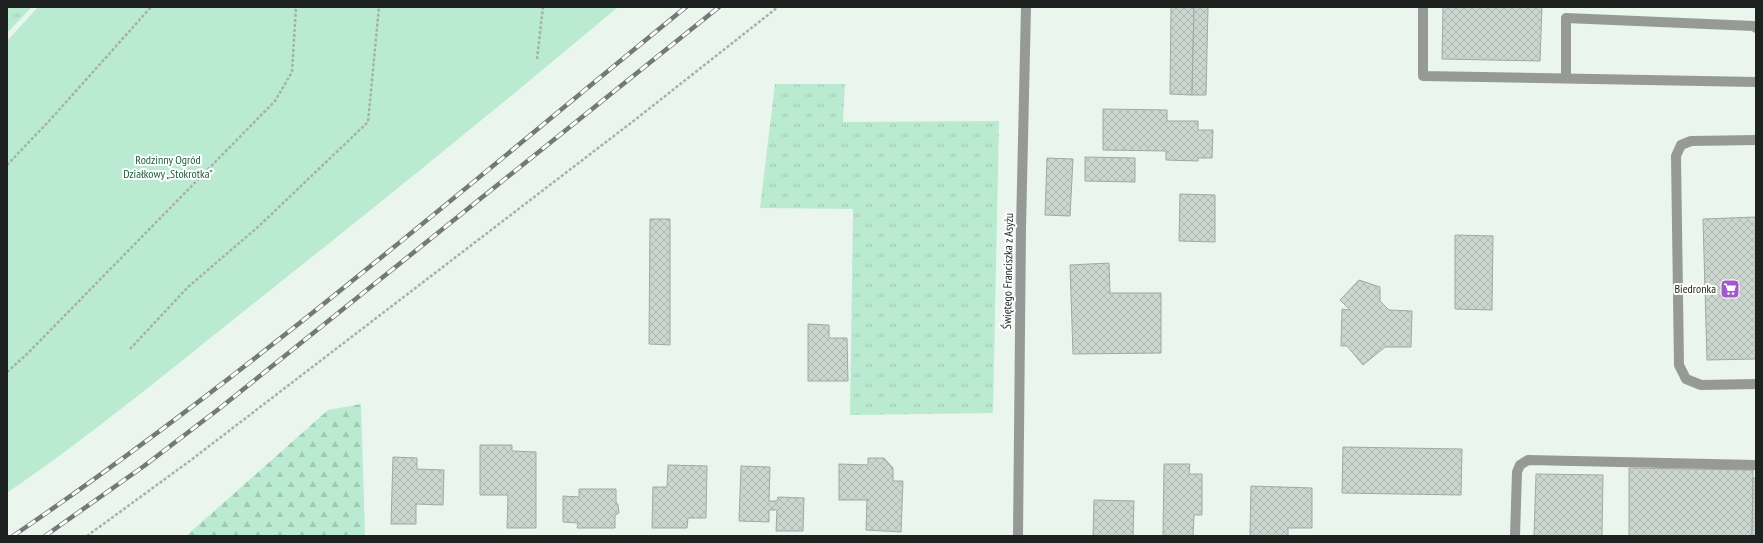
<svg xmlns="http://www.w3.org/2000/svg" width="1763" height="543" font-family="'PT Sans Narrow',sans-serif">
  <style>
    .grass { fill: url(#grass-tufts) }
    .forest { fill: url(#forest-firs) }
    .garden { fill: #baebd0 }
    .building { fill: url(#building-cross-hatch); stroke: #a0aaa4 }
    .lines { fill: none; stroke-linecap: round; stroke-linejoin: round }
    .path { stroke: #a7b0aa; stroke-width: 2.5; stroke-dasharray: 3 2; stroke-linecap: butt }
    .lane { stroke: #959a97; stroke-width: 10 }
    .street { stroke: #959a97; stroke-width: 10 }
    .rail-casing { stroke: #737a76; stroke-width: 4.5 }
    .rail { stroke: #fff; stroke-width: 3; stroke-dasharray: 9; stroke-linecap: butt }
    .labels { text-anchor: middle; stroke-width: 4; stroke-linejoin: round; paint-order: stroke }
    .park-label { font-size: 12px; fill: #1e5d41; stroke: #fff }
    .street-label { font-size: 12px; fill: #1d211f; stroke: #fff }
    .poi-label { font-size: 12px; fill: #1d211f; stroke: #fff; text-anchor: end }
  </style>
  <defs>
    <pattern id="grass-tufts" width="24" height="20" patternUnits="userSpaceOnUse"><rect width="24" height="20" fill="#baebd0"/><path d="M3 7l-1-3M5 7V3M7 7l1-3M15 17l-1-3M17 17v-4M19 17l1-3" fill="none" stroke="#9fc9b2"/></pattern>
    <pattern id="forest-firs" width="22" height="20" patternUnits="userSpaceOnUse"><rect width="22" height="20" fill="#baebd0"/><path d="M5 1l3.5 6h-7zM16 11l3.5 6h-7z" fill="#9fc9b2"/></pattern>
    <pattern id="building-cross-hatch" width="8" height="8" patternUnits="userSpaceOnUse"><rect width="8" height="8" fill="#cbd6cf"/><path d="M0 0l8 8M0 8l8-8" fill="none" stroke="#aeb7b1"/></pattern>
  </defs>
  <rect width="100%" height="100%" fill="#eaf5ee"/>
  <!-- grass -->
  <g class="grass">
    <polygon points="7,7 32,7 7,33"/>
    <polygon points="775,84 845,84 843,122 999,121 993,413 850,415 853,209 760,208"/>
  </g>
  <!-- forest -->
  <polygon class="forest" points="361,404 365,536 186,536 328,410"/>
  <!-- garden -->
  <path class="garden" d="M38 7H618C498 108 376 206 253 304 172 368 92 435 7 493V41Z"/>
  <!-- building -->
  <g class="building">
    <polygon points="1171,7 1194,7 1192,95 1170,94"/>
    <polygon points="1194,7 1208,7 1206,95 1192,95"/>
    <polygon points="1443,7 1542,7 1540,61 1442,59"/>
    <polygon points="1103,109 1167,110 1167,121 1198,121 1198,130 1213,130 1212,158 1198,158 1198,161 1166,160 1166,151 1103,150"/>
    <polygon points="1085,157 1135,158 1135,182 1085,181"/>
    <polygon points="1047,158 1073,159 1070,216 1045,215"/>
    <polygon points="1180,194 1215,195 1215,242 1179,241"/>
    <polygon points="1756,217 1756,359 1707,360 1703,219"/>
    <polygon points="650,219 670,219 670,345 649,344"/>
    <polygon points="1455,235 1493,236 1492,310 1455,309"/>
    <polygon points="1109,263 1110,293 1161,293 1161,353 1073,354 1070,265"/>
    <polygon points="1359,280 1380,287 1380,301 1389,310 1412,311 1411,347 1385,347 1363,365 1347,346 1341,346 1342,309 1350,310 1340,300"/>
    <polygon points="808,324 829,325 829,338 847,338 848,381 808,381"/>
    <polygon points="480,445 512,445 512,451 536,452 536,528 507,528 508,495 480,495"/>
    <polygon points="1343,447 1462,449 1461,495 1342,493"/>
    <polygon points="393,457 417,458 417,469 444,470 443,505 416,504 416,524 391,524"/>
    <polygon points="868,458 884,458 893,468 893,481 903,481 901,532 866,530 867,500 839,500 839,464 868,465"/>
    <polygon points="1164,464 1190,464 1189,474 1202,474 1202,515 1194,515 1193,536 1163,536"/>
    <polygon points="668,465 707,466 706,518 688,518 687,528 652,528 653,487 667,487"/>
    <polygon points="741,466 770,467 769,501 777,501 778,497 804,498 803,531 776,531 777,510 769,510 769,522 739,521"/>
    <polygon points="1629,468 1753,470 1752,536 1629,536"/>
    <polygon points="1536,474 1603,475 1602,536 1534,536"/>
    <polygon points="1753,478 1756,478 1756,536 1752,536"/>
    <polygon points="1251,486 1312,488 1312,528 1288,528 1288,536 1250,536"/>
    <polygon points="579,489 616,489 616,502 618,505 619,513 615,515 615,528 577,528 578,523 563,522 563,496 579,497"/>
    <polygon points="1094,500 1134,501 1133,536 1093,536"/>
  </g>
  <g class="lines">
    <!-- path -->
    <g class="path">
      <polyline points="537,59 543,7"/>
      <polyline points="7,165 50,120 151,7"/>
      <polyline points="130,349 188,287 259,226 368,122 379,7"/>
      <polyline points="7,372 27,354 275,101 292,72 296,7"/>
      <polyline points="87,536 191,460 636,119 778,7"/>
    </g>
    <!-- lane -->
    <g class="lane">
      <polyline points="1423,7 1423,76 1756,82"/>
      <polyline points="1566,78 1566,18 1754,26 1756,28"/>
      <polyline points="1756,140 1691,141 1681,145 1676,156 1679,365 1686,379 1701,385 1756,384"/>
      <polyline points="1515,536 1517,472 1520,465 1528,460 1756,465"/>
    </g>
    <!-- street -->
    <polyline class="street" points="1018,536 1021,228 1026,7"/>
    <defs>
      <g id="rail">
        <path d="M13 536C249 375 465 187 686 7"/>
        <polyline points="45,536 144,466 220,408 719,7"/>
      </g>
    </defs>
    <!-- rail casing -->
    <use href="#rail" class="rail-casing"/>
    <!-- rail -->
    <use href="#rail" class="rail"/>
  </g>
  <!-- icons -->
  <defs>
    <symbol id="supermarket-square" viewBox="-11 -11 22 22"><rect x="-9" y="-9" width="18" height="18" rx="4" fill="#a159cd" stroke="#fff"/><path d="M-6-5.5h2.5l.6 2H6L4.5 2H-2.5L-4.4-4H-6ZM-1.5 3.2a1.3 1.3 0 1 0 .1 0ZM3 3.2a1.3 1.3 0 1 0 .1 0Z" fill="#fff"/></symbol>
  </defs>
  <g fill-rule="evenodd">
    <use href="#supermarket-square" x="1719" y="278" width="22" height="22"/>
  </g>
  <g class="labels">
    <!-- park labels -->
    <g class="park-label">
      <text x="168" y="164">Rodzinny Ogród<tspan x="168" dy="14">Działkowy „Stokrotka”</tspan></text>
    </g>
    <!-- street labels -->
    <g class="street-label">
      <text transform="translate(1008 271) rotate(-89)" y="4">Świętego Franciszka z Asyżu</text>
    </g>
    <!-- poi labels -->
    <g class="poi-label">
      <text x="1716" y="293">Biedronka</text>
    </g>
  </g>
  <!-- border -->
  <rect width="1763" height="543" fill="none" stroke="#1d211f" stroke-width="16"/>
</svg>
